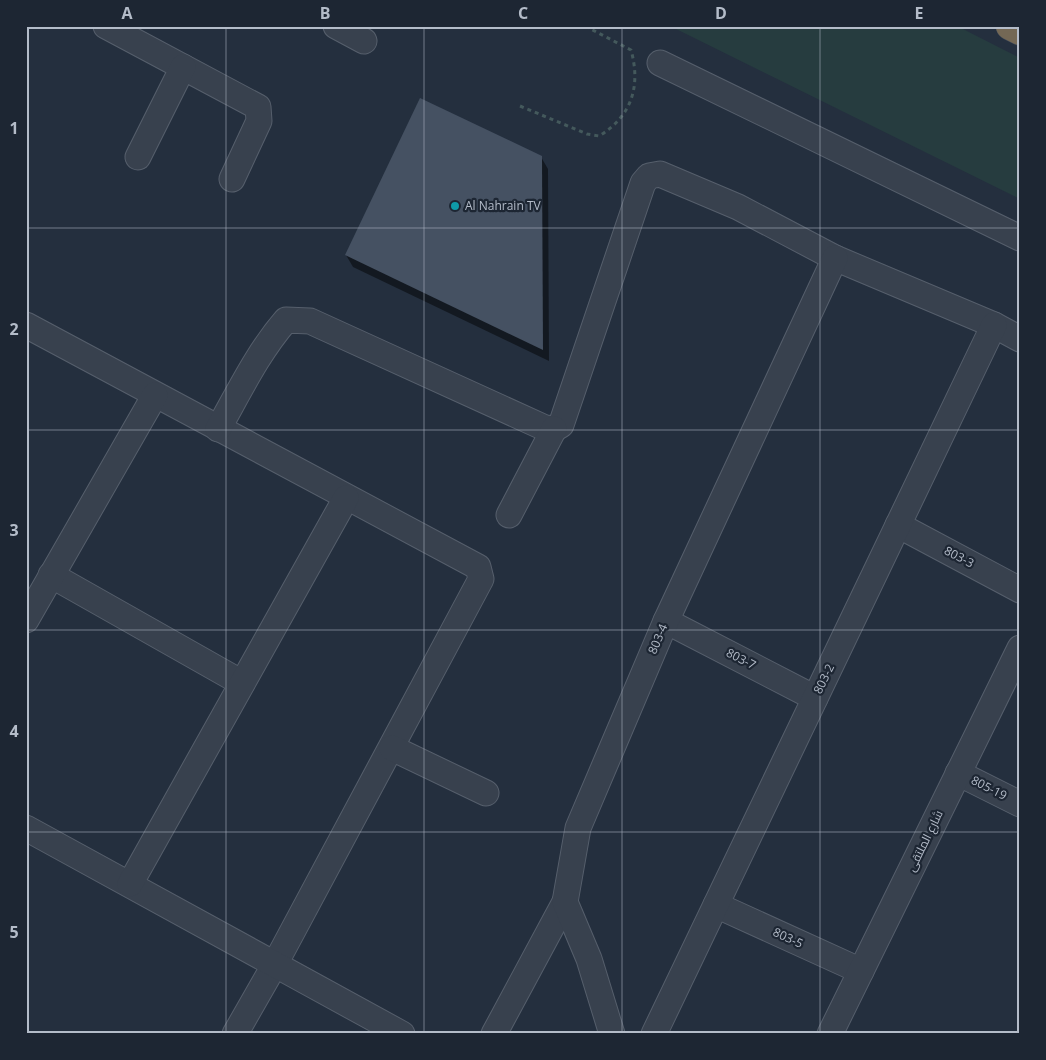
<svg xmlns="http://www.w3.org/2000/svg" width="1046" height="1060" font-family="'Open Sans',Cairo,sans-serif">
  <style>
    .green { fill: #263c3f }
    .shadow { fill: #0007 }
    .building { fill: #455162 }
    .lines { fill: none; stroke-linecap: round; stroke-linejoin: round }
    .minor-casing { stroke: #565f6c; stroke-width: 27 }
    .highway-casing { stroke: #434c59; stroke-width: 29 }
    .path { stroke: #44595c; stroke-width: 3; stroke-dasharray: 4 4; stroke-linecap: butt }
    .minor { stroke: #38414e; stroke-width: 25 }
    .highway { stroke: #746855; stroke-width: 28 }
    .grid { fill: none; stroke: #b4bcc9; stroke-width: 1; stroke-opacity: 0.55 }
    .culture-dot { fill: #0f9aa8; stroke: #1d2633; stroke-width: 2 }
    .labels { text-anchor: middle; stroke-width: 4.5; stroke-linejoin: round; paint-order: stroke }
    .poi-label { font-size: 12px; fill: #b4bcc9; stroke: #1d2633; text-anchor: start }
    .street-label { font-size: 12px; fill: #b4bcc9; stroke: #1d2633 }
    .neatline { fill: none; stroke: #b4bcc9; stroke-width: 2 }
    .grid-label { font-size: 16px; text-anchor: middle; font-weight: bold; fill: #b4bcc9 }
  </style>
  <rect width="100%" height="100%" fill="#242f3e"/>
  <!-- green -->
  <polygon class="green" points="670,26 957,26 1020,58 1020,199"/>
  <!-- shadow -->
  <polygon class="shadow" points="541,157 548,169 549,361 353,267 346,255"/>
  <!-- building -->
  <polygon class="building" points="420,98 542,156 543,350 345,255"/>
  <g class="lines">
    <defs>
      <g id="minor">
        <polyline points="106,26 258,107 259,121 232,179"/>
        <polyline points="336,26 364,41"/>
        <polyline points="660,63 1020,238"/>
        <polyline points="138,157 183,67"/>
        <polyline points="26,325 478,567 481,579 275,964 235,1034"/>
        <path d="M218 429C239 392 258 352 286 320L310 321 545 428 554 429 561 425 643 183 649 176 660 174 738 207 835 258 994 325 1020 339"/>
        <polyline points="509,515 554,429"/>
        <polyline points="898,525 1020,590"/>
        <polyline points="51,575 242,683"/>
        <polyline points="26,620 155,395"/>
        <polyline points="666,621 815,698"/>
        <polyline points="392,748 486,793"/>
        <polyline points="958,773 1020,804"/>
        <polyline points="26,828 402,1034"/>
        <polyline points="130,884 346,498"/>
        <polyline points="716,905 861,971"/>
        <polyline points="494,1034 565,902"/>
        <polyline points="612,1034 589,959 565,902 578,828 666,621 835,258"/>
        <polyline points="654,1034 994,325"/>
        <polyline points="830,1034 1020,648"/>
      </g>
      <polyline id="highway" points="1010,26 1020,31"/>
    </defs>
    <!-- minor casing -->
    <use href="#minor" class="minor-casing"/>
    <!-- highway casing -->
    <use href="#highway" class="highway-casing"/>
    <!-- path -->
    <path class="path" d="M520 106 587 134 599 136C632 116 641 86 631 50L585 26"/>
    <!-- minor -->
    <use href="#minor" class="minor"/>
    <!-- highway -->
    <use href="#highway" class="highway"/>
  </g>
  <!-- grid -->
  <path class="grid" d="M226 26V1034M424 26V1034M622 26V1034M820 26V1034M26 228H1020M26 430H1020M26 630H1020M26 832H1020"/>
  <!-- markers -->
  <circle class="culture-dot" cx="455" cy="206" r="5"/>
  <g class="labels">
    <!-- poi labels -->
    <g class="poi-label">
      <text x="465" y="210">Al Nahrain TV</text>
    </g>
    <!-- street labels -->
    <g class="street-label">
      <text transform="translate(959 557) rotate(28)" y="4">803-3</text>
      <text transform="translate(658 639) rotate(-67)" y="4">803-4</text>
      <text transform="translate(741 659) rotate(27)" y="4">803-7</text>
      <text transform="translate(824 679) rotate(-64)" y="4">803-2</text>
      <text transform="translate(989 788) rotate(27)" y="4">805-19</text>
      <text transform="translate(925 841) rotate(-64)" y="4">شارع الملتقى</text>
      <text transform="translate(788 938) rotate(25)" y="4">803-5</text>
    </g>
  </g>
  <!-- border -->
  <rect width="1046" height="1060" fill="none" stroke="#1d2633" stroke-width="55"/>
  <rect x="28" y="28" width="990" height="1004" class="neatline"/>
  <g class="grid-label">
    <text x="127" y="19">A</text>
    <text x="325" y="19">B</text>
    <text x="523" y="19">C</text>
    <text x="721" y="19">D</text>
    <text x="919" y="19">E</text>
    <text x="14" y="134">1</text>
    <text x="14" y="335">2</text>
    <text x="14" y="536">3</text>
    <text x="14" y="737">4</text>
    <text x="14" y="938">5</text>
  </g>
</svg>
